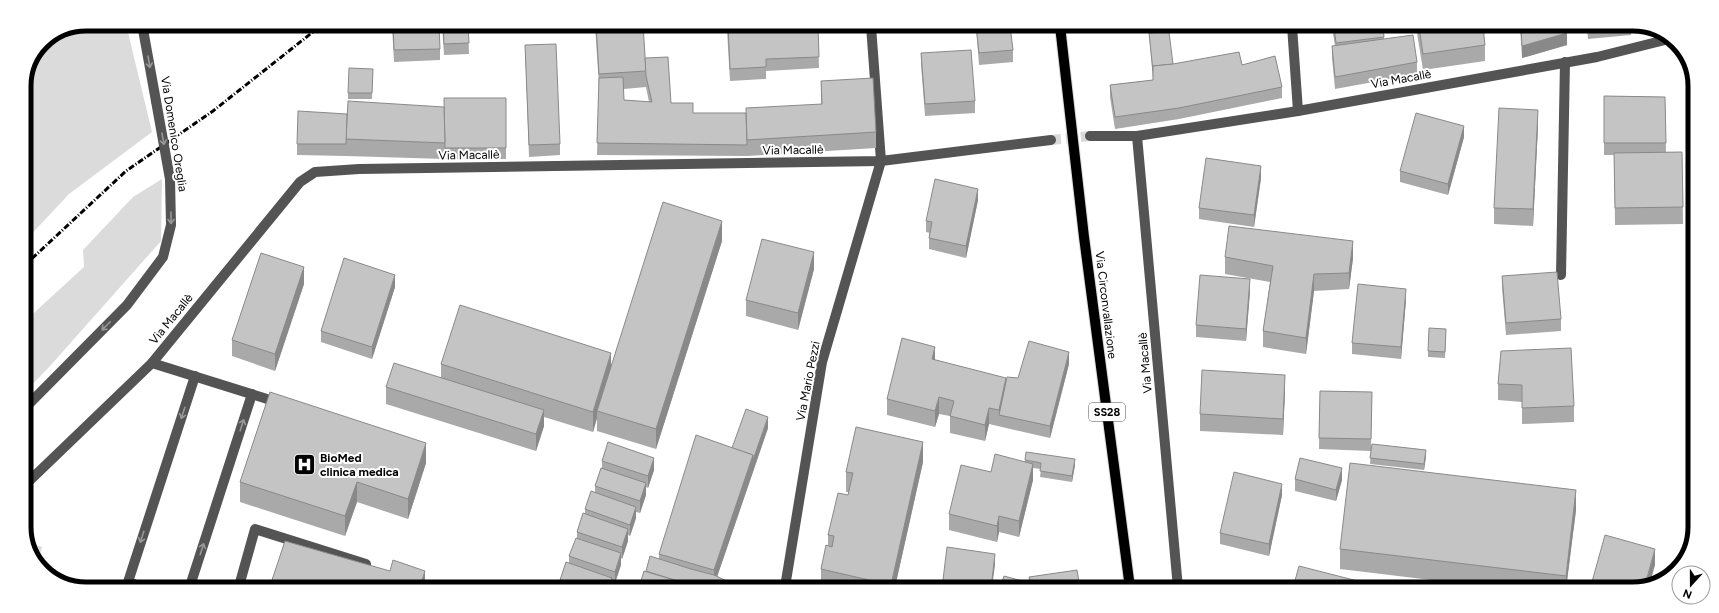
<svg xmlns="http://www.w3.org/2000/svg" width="1719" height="613" font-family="Figtree,sans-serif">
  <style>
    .green { fill: #dbdbdb }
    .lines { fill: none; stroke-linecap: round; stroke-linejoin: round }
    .minor-tunnel { stroke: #d9d9d9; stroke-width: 10; stroke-dasharray: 10 5; stroke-linecap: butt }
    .major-casing { stroke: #dbdbdb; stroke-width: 12 }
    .minor { stroke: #545454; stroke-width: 10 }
    .major { stroke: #000; stroke-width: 10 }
    .rail { stroke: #000; stroke-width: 3; stroke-dasharray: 6 2 1 2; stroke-linecap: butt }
    .minor-bridge { stroke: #545454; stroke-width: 10 }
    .wall { fill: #a9a9a9; fill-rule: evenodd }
    .shaded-wall { fill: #898989 }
    .building { fill: #c4c4c4; stroke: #898989 }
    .oneway { stroke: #989898 }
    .labels { text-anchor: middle; stroke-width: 4; stroke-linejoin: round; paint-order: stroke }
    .shield { fill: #fff; stroke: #4c4c4c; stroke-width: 1 }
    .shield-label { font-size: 11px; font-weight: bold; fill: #000 }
    .street-label { font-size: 12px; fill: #000; stroke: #fff }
    .poi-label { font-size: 12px; font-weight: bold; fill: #000; stroke: #fff; text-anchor: start }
    .rim { fill: none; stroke: #000; stroke-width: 5 }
  </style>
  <rect width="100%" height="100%" fill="#fff"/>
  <!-- green -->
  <g class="green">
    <polygon points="86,24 126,24 152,132 69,194 24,242 24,82 42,42"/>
    <polygon points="162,179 161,241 50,366 24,393 24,322 84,267 83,250 133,197"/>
    <polygon points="28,543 42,547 37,565"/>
  </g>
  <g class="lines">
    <!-- minor-tunnel -->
    <polyline class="minor-tunnel" points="1051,140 1090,136"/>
    <defs>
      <polyline id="major" points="1060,26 1084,237 1130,588"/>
    </defs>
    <!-- major casing -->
    <use href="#major" class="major-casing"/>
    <!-- minor -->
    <g class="minor">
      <polyline points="142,24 156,101"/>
      <polyline points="1292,26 1298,111"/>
      <polyline points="1090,136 1137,136 1298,111 1597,57 1669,39"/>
      <polyline points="1137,136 1178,588"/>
      <polyline points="1561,275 1565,62"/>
      <polyline points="152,363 280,403"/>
      <polyline points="24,409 127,305 163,257 171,225 170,179"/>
      <polyline points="24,486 152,363 300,182 315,172 359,169 881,161 1051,140"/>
      <polyline points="139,586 128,582 195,376"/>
      <polyline points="190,586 252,394"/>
      <polyline points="239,586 255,529 366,564"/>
      <polyline points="785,587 822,362 881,161 871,26"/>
    </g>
    <!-- major -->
    <use href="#major" class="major"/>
    <!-- rail -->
    <polyline class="rail" points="24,266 126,171 213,111 323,24"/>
    <!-- minor-bridge -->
    <polyline class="minor-bridge" points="156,101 170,179"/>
  </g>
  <!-- wall -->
  <g class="wall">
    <polygon points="392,25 440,49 440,60 394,62"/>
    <polygon points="442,25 468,25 469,54 444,55"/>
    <path d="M595 25H643L645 58 671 103 693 113H746L821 104V81L876 132V148L747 156 597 155 599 86ZM646 87 649 102 624 100V89Z"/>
    <polygon points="665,25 818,26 819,68 766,71 766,79 730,81 727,30 665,32"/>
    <polygon points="976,26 1010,26 1013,50 1013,62 979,65"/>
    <polygon points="1332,27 1383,27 1384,39 1417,62 1417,74 1335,89 1332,58 1332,46 1335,46"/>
    <polygon points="1416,27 1483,27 1485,45 1485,61 1423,70"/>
    <polygon points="1520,27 1567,27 1567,45 1522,58"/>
    <polygon points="1587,27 1631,27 1631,35 1588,39"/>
    <polygon points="1149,33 1173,64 1242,65 1282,87 1282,98 1179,119 1115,129 1110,97 1110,85 1153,80"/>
    <polygon points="525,45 560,144 560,155 529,157"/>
    <polygon points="921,53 975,101 975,113 925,116 921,64"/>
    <polygon points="373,69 372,99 348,99 348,93"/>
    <polygon points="1604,96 1665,97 1666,152 1682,152 1683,224 1615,225 1614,155 1604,155"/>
    <polygon points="506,98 506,159 445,159 346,156 297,155 297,144 347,114 444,107"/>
    <polygon points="1538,126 1533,226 1494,224 1494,208"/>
    <polygon points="1464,137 1448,195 1400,182 1400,171"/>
    <polygon points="1689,141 1694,141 1694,223 1692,223 1689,161"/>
    <polygon points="1261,178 1254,227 1199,219 1199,208"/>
    <polygon points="978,200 966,258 929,249 929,238 930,233 926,232 926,221"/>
    <polygon points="722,241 656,449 597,431 597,418 593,432 544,417 544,426 536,451 386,404 386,387 441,377 441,364 611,365"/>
    <polygon points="1225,257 1353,258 1349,289 1314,291 1306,354 1263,347 1263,331 1270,282 1225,274"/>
    <polygon points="814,269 798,330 746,316 746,300"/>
    <polygon points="1502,276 1561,319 1561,331 1506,335 1502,288"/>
    <polygon points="304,284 275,371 232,356 232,340"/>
    <polygon points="395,287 372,359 321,342 321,331"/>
    <polygon points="1250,291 1246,341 1196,337 1196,325"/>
    <polygon points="1406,300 1401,359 1352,354 1352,343"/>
    <polygon points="1446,335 1445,358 1428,357 1428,351"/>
    <polygon points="1501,351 1574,406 1574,422 1522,424 1522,402 1498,400 1498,384"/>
    <polygon points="935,360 1006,383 1018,378 1069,364 1050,438 989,424 985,441 950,433 950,416 939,414 935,427 887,415 887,399"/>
    <polygon points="1285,391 1283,435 1200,431 1200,414"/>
    <polygon points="1320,391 1372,392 1371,449 1426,456 1424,470 1370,464 1371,451 1319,449"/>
    <polygon points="768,428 717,576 733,587 659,559 659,554 732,448"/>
    <polygon points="1025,460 1075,465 1072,482 1040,477 1041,469 1033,468 1033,480 1019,537 999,532 997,542 949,530 949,514 991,472 1025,461"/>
    <polygon points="602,461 654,470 648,488 646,487 646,495 640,513 636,512 636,518 630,536 628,535 628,541 622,559 621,558 621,565 615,583 612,582 612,587 560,587 560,580 569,563 569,556 577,538 577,532 585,514 585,509 595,492 595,486 602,468"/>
    <polygon points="923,462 895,587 821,587 821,569 828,546 828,535 848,495 848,492 846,492 846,472"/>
    <polygon points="426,463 408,519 357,502 345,536 240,502 240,482"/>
    <polygon points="1295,479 1342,480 1336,501 1295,491"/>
    <polygon points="1282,495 1269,556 1220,544 1220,533"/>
    <polygon points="1576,510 1566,589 1506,589 1340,569 1340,549"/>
    <polygon points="1029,577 1080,588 1029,588"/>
  </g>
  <!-- shaded-wall -->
  <g class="shaded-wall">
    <polygon points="1567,33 1567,45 1522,58 1522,46"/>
    <polygon points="1538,110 1538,126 1533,226 1533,209"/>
    <polygon points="1464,126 1464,137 1448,195 1448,184"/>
    <polygon points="1261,166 1261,178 1254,227 1254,215"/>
    <polygon points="978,189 978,200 966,258 966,246"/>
    <polygon points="722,221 722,241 656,449 656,429"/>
    <polygon points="1353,241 1353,258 1349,289 1349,273"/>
    <polygon points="814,252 814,269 798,330 798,313"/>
    <polygon points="304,267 304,284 275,371 275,354"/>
    <polygon points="1314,274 1314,291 1306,354 1306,338"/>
    <polygon points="395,275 395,287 372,359 372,347"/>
    <polygon points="1250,279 1250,291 1246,341 1246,329"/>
    <polygon points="1406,289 1406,300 1401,359 1401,347"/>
    <polygon points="935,347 935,363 932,359"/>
    <polygon points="1069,352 1069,364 1050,438 1050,426"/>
    <polygon points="611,353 611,373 597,411 597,418 593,432 593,412"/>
    <polygon points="1285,375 1285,391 1283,435 1283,419"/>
    <polygon points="1006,378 1006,395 999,415 999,410"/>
    <polygon points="939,397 939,414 935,427 935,411"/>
    <polygon points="989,408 989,424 985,441 985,425"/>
    <polygon points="544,410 544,426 536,451 536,434"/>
    <polygon points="768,417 768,428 714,586 714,570 753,455"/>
    <polygon points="923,442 923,462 895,587 891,587 891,585"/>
    <polygon points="426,443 426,463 408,519 408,499"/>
    <polygon points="1426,450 1426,456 1424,470 1424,464"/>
    <polygon points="654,458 654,470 648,488 648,476"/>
    <polygon points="1075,459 1075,465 1072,482 1072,476"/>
    <polygon points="1033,464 1033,480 1019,537 1019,521"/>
    <polygon points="1342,468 1342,480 1336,501 1336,490"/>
    <polygon points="357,482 357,502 345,536 345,516"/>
    <polygon points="646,483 646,495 640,513 640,501"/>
    <polygon points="1282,484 1282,495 1269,556 1269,544"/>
    <polygon points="1576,490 1576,510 1566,589 1566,576"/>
    <polygon points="636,507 636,518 630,536 630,525"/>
    <polygon points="999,516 999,532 997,542 997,526"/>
    <polygon points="628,529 628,541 622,559 622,547"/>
    <polygon points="1655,549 1655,565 1650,583 1645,585"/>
    <polygon points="621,553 621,565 615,583 615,572"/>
    <polygon points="995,554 995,565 992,588 991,588"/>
    <polygon points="425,571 425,587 420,586"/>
    <polygon points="612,578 612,587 609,587"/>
  </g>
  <!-- building -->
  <g class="building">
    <polygon points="393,25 439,25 440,49 394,50"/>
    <polygon points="443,25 468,25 469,43 444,44"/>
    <polygon points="596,25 643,25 646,71 599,74"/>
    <polygon points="728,25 818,26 819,57 766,59 766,67 730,69"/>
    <polygon points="976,26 1010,26 1013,50 979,53"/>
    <polygon points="1334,27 1383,27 1384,37 1336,43"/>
    <polygon points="1419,27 1483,27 1485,45 1423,54"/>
    <polygon points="1521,27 1567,27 1567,33 1522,46"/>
    <polygon points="1169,32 1173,64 1153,66 1153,71 1149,33"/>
    <polygon points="1413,35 1417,62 1335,77 1332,46"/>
    <polygon points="556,44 560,144 529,145 525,45"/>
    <polygon points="971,50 975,101 925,104 921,53"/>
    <polygon points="1239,52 1242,65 1275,56 1282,87 1179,108 1115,117 1110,85 1153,80 1153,66 1173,64"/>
    <polygon points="668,57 671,103 693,103 693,113 746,113 747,145 597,143 599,78 623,77 624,100 652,102 646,76 645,58"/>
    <polygon points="349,68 373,69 372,93 348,93"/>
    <polygon points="873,78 876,132 747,140 746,108 822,104 821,81"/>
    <polygon points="1604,96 1665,97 1666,143 1604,143"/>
    <polygon points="444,98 506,98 506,148 445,148"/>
    <polygon points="348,101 444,107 445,143 346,139"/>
    <polygon points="1499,108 1538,110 1533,209 1494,208"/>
    <polygon points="298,111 347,114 346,144 297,144"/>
    <polygon points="1416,113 1464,126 1448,184 1400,171"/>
    <polygon points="1689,141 1694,141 1694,203 1692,203"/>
    <polygon points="1682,152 1683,207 1615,208 1614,153"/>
    <polygon points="1206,158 1261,166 1254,215 1199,208"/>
    <polygon points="935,179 978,189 966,246 929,238 932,222 926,221"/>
    <polygon points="663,202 722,221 656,429 597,411"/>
    <polygon points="1229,226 1353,241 1349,273 1314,274 1306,338 1263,331 1273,266 1225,257"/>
    <polygon points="762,239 814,252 798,313 746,300"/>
    <polygon points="261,253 304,267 275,354 232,340"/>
    <polygon points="344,258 395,275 372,347 321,331"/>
    <polygon points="1557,272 1561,319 1506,323 1502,276"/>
    <polygon points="1200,275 1250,279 1246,329 1196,325"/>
    <polygon points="1358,284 1406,289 1401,347 1352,343"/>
    <polygon points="460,305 611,353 593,412 441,364"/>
    <polygon points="1429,328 1446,329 1445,352 1428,351"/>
    <polygon points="902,338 935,347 932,359 1006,378 999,410 989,408 985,425 950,416 954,401 939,397 935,411 887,399"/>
    <polygon points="1029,341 1069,352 1050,426 999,415 1007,377 1018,378"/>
    <polygon points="1571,348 1574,406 1522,408 1522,385 1498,384 1501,351"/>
    <polygon points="394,363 544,410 536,434 386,387"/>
    <polygon points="1202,370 1285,375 1283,419 1200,414"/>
    <polygon points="1320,391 1372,392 1371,439 1319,438"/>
    <polygon points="270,392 426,443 408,499 357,482 345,516 240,482"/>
    <polygon points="746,409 768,417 753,460 753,455 732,448"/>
    <polygon points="856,427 923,442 891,585 821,569 826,545 832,547 834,536 828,535 838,493 848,495 853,473 846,472"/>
    <polygon points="696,435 753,455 714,570 659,554"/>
    <polygon points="608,442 654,458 648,476 602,461"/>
    <polygon points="1372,444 1426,450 1424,464 1370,458"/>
    <polygon points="1026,452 1075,459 1072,476 1040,471 1041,463 1025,460"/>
    <polygon points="995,454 1033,464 1019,521 999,516 997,526 949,514 961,465 991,472"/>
    <polygon points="1300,458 1342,468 1336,490 1295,479"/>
    <polygon points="1350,463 1576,490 1566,576 1340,549"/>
    <polygon points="601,468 646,483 640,501 595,486"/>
    <polygon points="1234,472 1282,484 1269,544 1220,533"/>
    <polygon points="591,491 636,507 630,525 585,509"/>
    <polygon points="583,513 628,529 622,547 577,532"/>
    <polygon points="1605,535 1655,549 1645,585 1633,589 1590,589"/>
    <polygon points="576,538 621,553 615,572 569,556"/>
    <polygon points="285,541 390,571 393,560 425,571 420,586 270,586"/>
    <polygon points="947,547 995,554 991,588 942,588"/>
    <polygon points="650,556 691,569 714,575 733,584 732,587 684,587 684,583 646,571"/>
    <polygon points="566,562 612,578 609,587 580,587 560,580"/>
    <polygon points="1299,566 1385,588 1293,588"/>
    <polygon points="1077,570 1080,588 1031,588 1029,577"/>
    <polygon points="644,571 684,583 683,587 639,587"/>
    <polygon points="1004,576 1026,582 1025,588 1000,588"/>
  </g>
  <!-- one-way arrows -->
  <defs><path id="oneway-shaft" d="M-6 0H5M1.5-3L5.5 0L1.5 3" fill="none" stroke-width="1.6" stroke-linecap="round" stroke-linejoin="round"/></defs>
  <g class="oneway">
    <use href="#oneway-shaft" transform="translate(149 62) rotate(80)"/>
    <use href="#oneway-shaft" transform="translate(163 139) rotate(80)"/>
    <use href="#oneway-shaft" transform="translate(171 218) rotate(90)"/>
    <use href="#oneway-shaft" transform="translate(106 326) rotate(135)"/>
    <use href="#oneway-shaft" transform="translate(183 413) rotate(108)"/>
    <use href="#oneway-shaft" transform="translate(242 425) rotate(-72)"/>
    <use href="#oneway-shaft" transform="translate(142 537) rotate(108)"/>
    <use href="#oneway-shaft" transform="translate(202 549) rotate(-72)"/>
  </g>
  <!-- icons -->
  <defs>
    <symbol id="hospital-square" viewBox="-11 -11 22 22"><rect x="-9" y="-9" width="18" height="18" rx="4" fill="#000" stroke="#fff"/><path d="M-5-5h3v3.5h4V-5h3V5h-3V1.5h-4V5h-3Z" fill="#fff"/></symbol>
  </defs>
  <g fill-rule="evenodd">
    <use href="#hospital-square" x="292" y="452" width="25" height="25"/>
  </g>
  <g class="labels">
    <!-- shield labels -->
    <rect class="shield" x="1089" y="403" width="36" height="18" rx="3"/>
    <g class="shield-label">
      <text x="1107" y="416">SS28</text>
    </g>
    <!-- street labels -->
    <g class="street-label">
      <text transform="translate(1401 79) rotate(-10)" y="4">Via Macallè</text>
      <text transform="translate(174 134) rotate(81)" y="4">Via Domenico Oreglia</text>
      <text transform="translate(793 150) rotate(-1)" y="4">Via Macallè</text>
      <text transform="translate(469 155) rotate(-1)" y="4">Via Macallè</text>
      <text transform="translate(1106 305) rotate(83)" y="4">Via Circonvallazione</text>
      <text transform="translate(171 319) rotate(-51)" y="4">Via Macallè</text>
      <text transform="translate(1145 363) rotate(-95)" y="4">Via Macallè</text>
      <text transform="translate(808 381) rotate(-79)" y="4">Via Mario Pezzi</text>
    </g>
    <!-- poi labels -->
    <g class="poi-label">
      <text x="320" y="462">BioMed<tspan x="320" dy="14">clinica medica</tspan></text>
    </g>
  </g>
  <!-- crop -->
  <path d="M0 0H1719V613H0ZM86 31H1633A55 55 0 0 1 1688 86V527A55 55 0 0 1 1633 582H86A55 55 0 0 1 31 527V86A55 55 0 0 1 86 31Z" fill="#fff" fill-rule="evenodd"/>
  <path class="rim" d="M86 31H1633A55 55 0 0 1 1688 86V527A55 55 0 0 1 1633 582H86A55 55 0 0 1 31 527V86A55 55 0 0 1 86 31Z"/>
  <!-- north arrow -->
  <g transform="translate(1691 585) rotate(201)"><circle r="19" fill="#ffffff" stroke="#999999"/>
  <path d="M0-3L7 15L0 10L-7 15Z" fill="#000000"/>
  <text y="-6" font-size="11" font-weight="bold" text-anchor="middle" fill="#000000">N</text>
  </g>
</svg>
